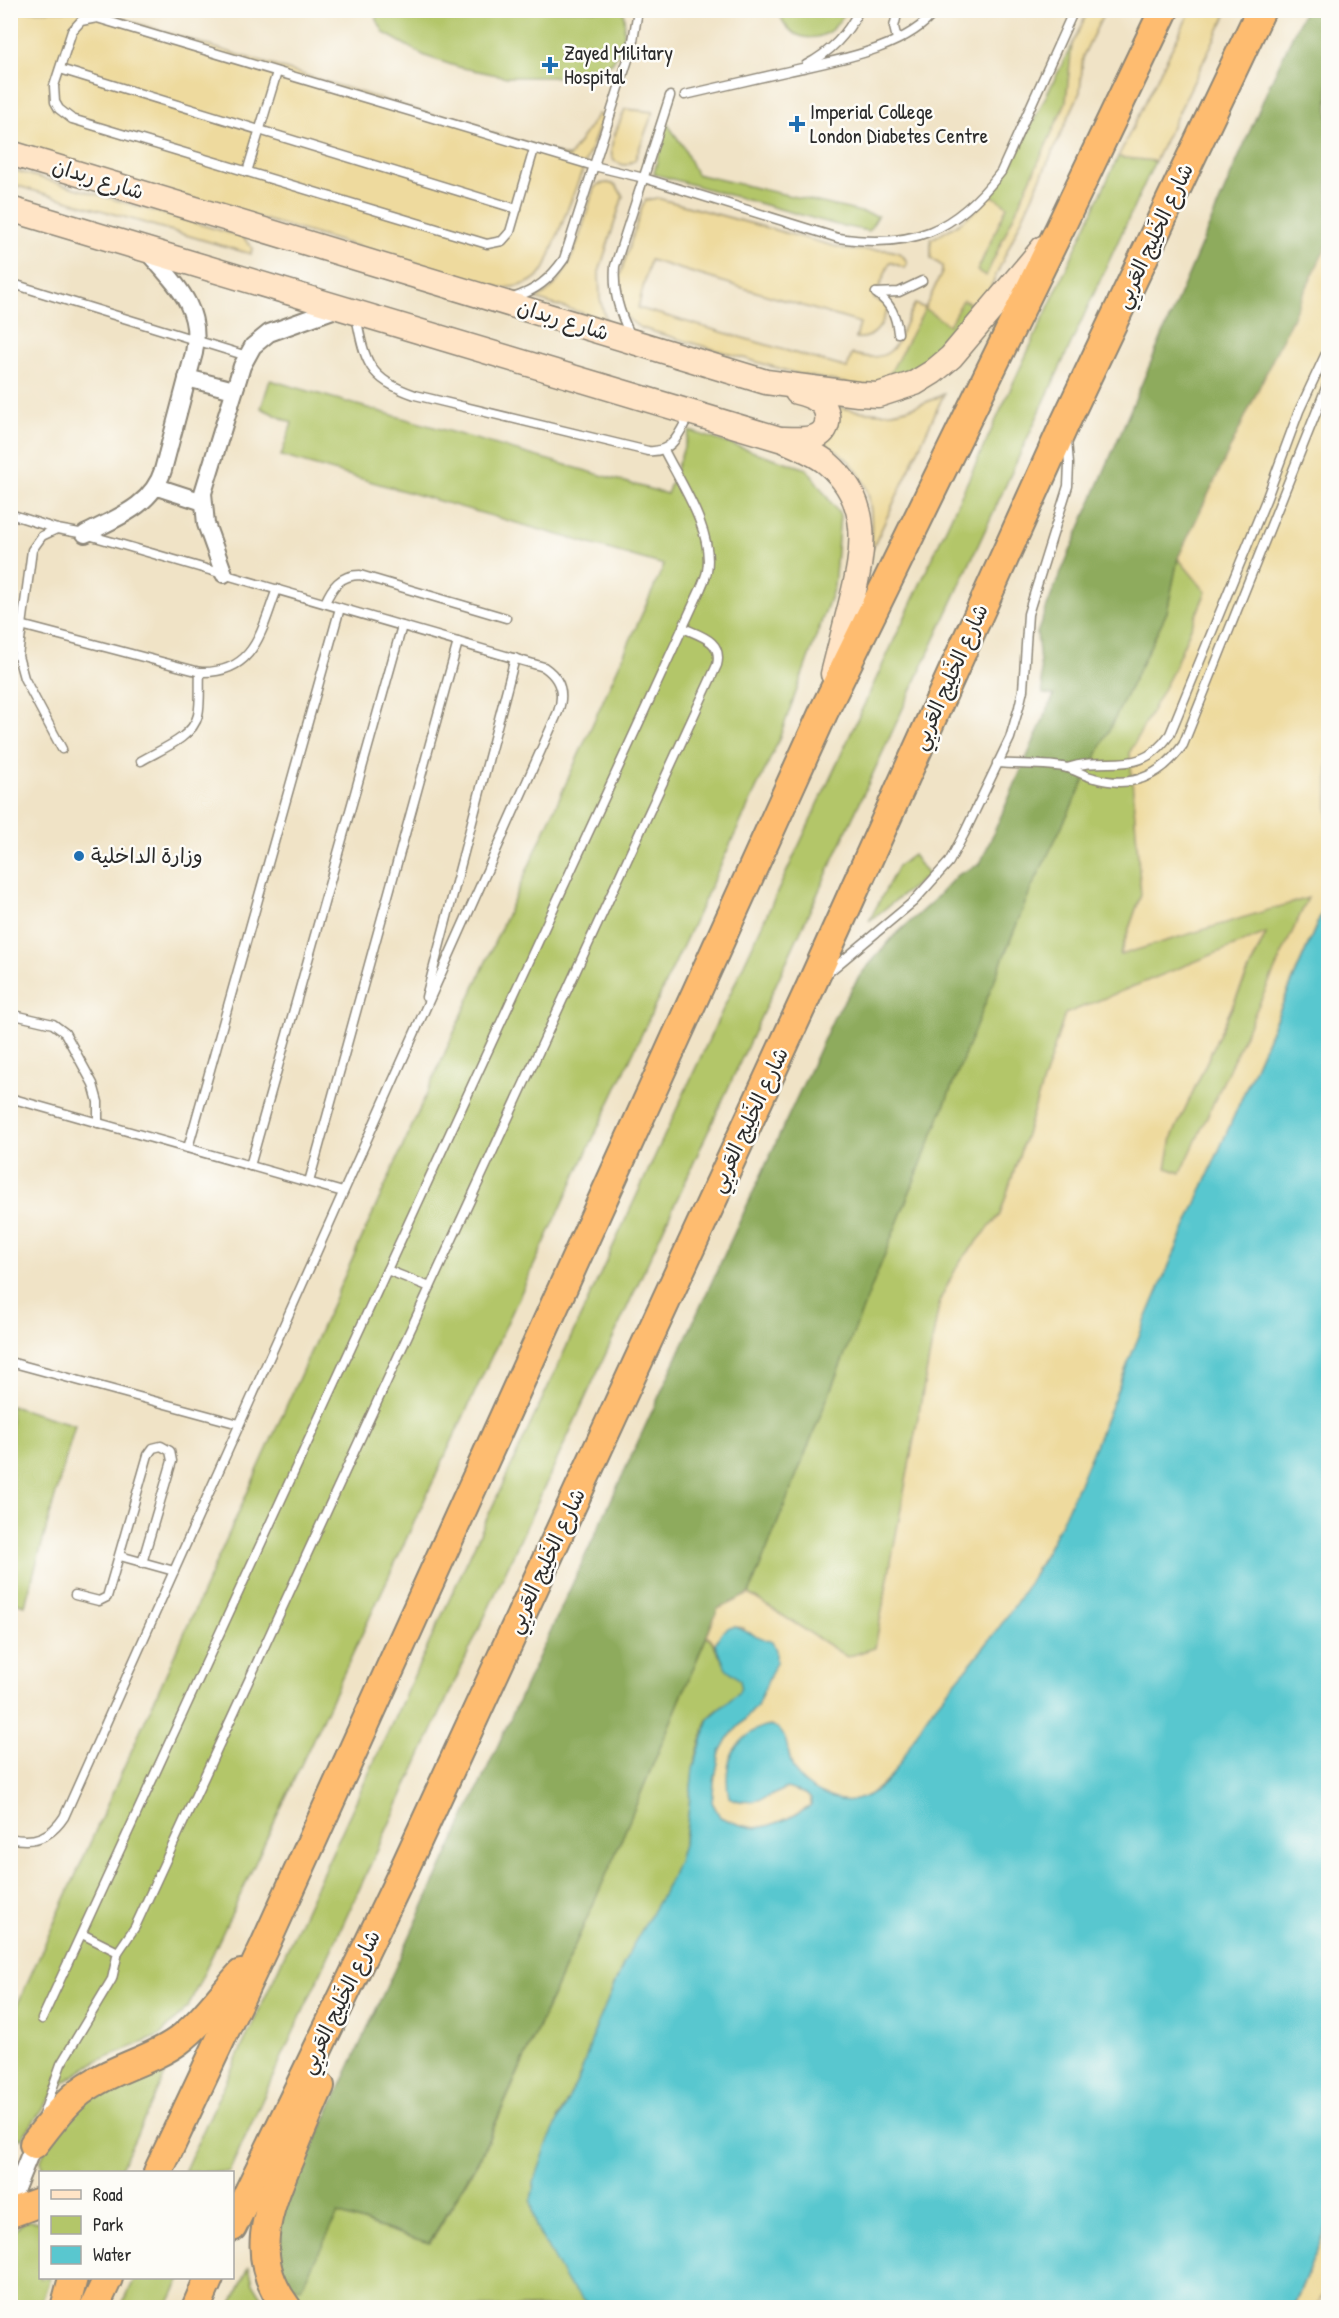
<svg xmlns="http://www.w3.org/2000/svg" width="1339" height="2318" font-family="'Patrick Hand','Playpen Sans Arabic',sans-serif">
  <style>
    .green { fill: #b3c669; stroke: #6f784a; stroke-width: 1.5 }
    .forest { fill: #8eab5d; stroke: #5c6b44; stroke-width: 1.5 }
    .sand { fill: #eeda9e; stroke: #8c8264; stroke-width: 1.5; fill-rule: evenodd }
    .water { fill: #59c7cf; stroke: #42797d; stroke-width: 1.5 }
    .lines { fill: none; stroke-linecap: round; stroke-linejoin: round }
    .service-casing { stroke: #8e8778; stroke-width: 11 }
    .minor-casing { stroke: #8e8778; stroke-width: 20 }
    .secondary-casing { stroke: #8e8778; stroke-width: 27 }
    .trunk-casing { stroke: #8e8778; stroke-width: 32 }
    .service { stroke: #fff; stroke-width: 8 }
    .minor { stroke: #fff; stroke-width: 16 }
    .secondary { stroke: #ffe4c6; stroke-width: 24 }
    .trunk { stroke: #febc70; stroke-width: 28 }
    .poi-dot { fill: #1f6fb2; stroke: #fdfcf7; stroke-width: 2 }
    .labels { text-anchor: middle; stroke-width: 5; stroke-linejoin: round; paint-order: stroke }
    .poi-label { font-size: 21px; fill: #2b2b2b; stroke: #fdfcf7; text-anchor: start }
    .street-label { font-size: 21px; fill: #2b2b2b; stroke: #fdfcf7 }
  </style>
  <rect width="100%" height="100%" fill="#fdfcf7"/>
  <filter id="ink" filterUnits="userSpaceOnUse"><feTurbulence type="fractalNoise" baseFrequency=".0167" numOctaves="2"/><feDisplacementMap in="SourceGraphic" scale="12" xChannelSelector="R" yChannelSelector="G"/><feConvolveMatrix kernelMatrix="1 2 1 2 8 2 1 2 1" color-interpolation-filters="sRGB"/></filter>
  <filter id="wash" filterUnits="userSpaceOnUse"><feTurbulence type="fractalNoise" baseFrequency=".008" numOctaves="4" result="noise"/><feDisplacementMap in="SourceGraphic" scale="24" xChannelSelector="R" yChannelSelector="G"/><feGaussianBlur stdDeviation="1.35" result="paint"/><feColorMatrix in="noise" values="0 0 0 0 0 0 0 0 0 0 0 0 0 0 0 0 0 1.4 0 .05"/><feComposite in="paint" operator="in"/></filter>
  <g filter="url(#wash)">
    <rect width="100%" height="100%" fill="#f0e3c6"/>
    <!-- green -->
    <g class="green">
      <path d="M378 11 623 10C627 29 622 48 612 63L564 77H507L458 67 425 56 384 33 376 18Z"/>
      <path d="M779 11V10L844 11C832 46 788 47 779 11Z"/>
      <polygon points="1072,45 1066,102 986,276 977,272 1007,206 991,195 1012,163"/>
      <polygon points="666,122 683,146 696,174 878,216 869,231 837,225 654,174"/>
      <polygon points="1118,157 1155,161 229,2172 184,2172"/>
      <path d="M963 300 974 305C951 347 933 366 887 378L925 308Z"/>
      <polygon points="270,380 667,494 690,431 807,469 840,515 834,587 778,742 188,2007 159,2036 97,2061 60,2085 21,2139 11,2135 11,2019 664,565 281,456 292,423 261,408"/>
      <polygon points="1178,558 1206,591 1172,673 1130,752 1141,895 1120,954 1309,897 1182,1173 1166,1168 1172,1137 1266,934 1065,1014 1000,1215 959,1263 940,1300 875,1648 847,1657 749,1594 1030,891 1167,612"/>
      <polygon points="913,855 928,875 869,921 898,866"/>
      <polygon points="11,1406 75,1425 25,1605 11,1601"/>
      <path d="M707 1636C716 1645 718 1656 726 1666 731 1673 743 1677 741 1687 738 1701 716 1707 709 1718 705 1724 704 1733 701 1740 687 1779 692 1821 679 1860 664 1903 634 1939 616 1981 596 2026 584 2076 558 2118L617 2307H302L290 2286 301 2287 337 2214 430 2243 481 2157 612 1862Z"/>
      <polygon points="175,2054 119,2172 42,2172 41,2160 48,2140 86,2097"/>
      <polygon points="29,2221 40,2222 40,2278 50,2278 40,2307 11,2307 10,2235 21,2224"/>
      <polygon points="249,2267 253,2283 268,2307 230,2307"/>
      <polygon points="135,2278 181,2278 167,2307 121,2307"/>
    </g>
    <!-- forest -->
    <polygon class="forest" points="1304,11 1328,11 1328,243 1178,558 1167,612 1030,891 749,1594 718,1609 612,1862 480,2157 429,2243 338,2214 301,2288 290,2286 274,2255 283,2211 834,1017 861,974 893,937 934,900 957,875 980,864 1054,695 1043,694 1037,633 1053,591 1270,84"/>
    <!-- sand -->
    <g class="sand">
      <polygon points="1191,10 1228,11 1155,161 1118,157"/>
      <path d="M10 11H97L569 157 598 114 603 117 545 268C533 284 521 287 501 288L11 146Z"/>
      <path d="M1088 11H1105L1083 56 1080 92 976 319 963 342 948 358 909 381 889 386H860L798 374 641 328C625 319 617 309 615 291L642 207 646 200 657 198C719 215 782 232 845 249 862 254 903 241 907 264L905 268 890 262 874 299 889 305C883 322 877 340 856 338L860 323 650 260 638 308 847 368 852 354C901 367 896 336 915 304L925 308 942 272V266L931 258V239C955 228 973 215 991 195L1007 206 977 271 986 276 1066 102 1072 45ZM963 300 974 305C951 347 935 366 888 377L925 309 949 325Z"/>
      <path d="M625 109 653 112 635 160 626 165C597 163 619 126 625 109Z"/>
      <polygon points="10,169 243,237 252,248 251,254 11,184"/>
      <path d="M608 183 616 185 623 196 599 272 600 299 606 320 535 299C572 285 583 222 594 188L599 184Z"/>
      <path d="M1328 243V898L1144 1325 1071 1506 1018 1602 889 1779C878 1788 867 1799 853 1801 835 1804 806 1789 796 1774 789 1764 790 1753 786 1743 784 1736 776 1730 771 1725L765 1726 753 1733 769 1797 787 1788 806 1794 811 1799V1806C798 1814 776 1825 762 1827 749 1830 733 1822 720 1817L712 1802 714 1782 720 1752 727 1739 757 1706 744 1628C728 1625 722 1631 715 1644L707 1636 718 1609 749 1594 847 1657 875 1648 940 1300 959 1263 1000 1215 1065 1014 1266 933 1172 1137 1166 1168 1181 1173 1308 898 1120 955 1141 895 1130 752 1172 673 1206 592 1178 558Z"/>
      <path d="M944 394 870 554C875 503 871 469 823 442L831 406C880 416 898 417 944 394Z"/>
      <polygon points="1328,2224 1328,2283 1317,2307 1293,2308"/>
    </g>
    <!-- water -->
    <path class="water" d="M1328 898V2224L1293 2307H592L567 2283 536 2227 531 2200 534 2183 548 2142 581 2073 594 2032 616 1981 630 1950 668 1885 678 1861 686 1834 693 1769 709 1718 738 1693 741 1686 740 1680 726 1668 715 1644 721 1633 728 1628 735 1627 772 1642 776 1650V1662L757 1706 727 1739 720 1752 714 1782 712 1802 720 1817C733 1822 749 1830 762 1827 776 1825 799 1814 811 1806V1799L806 1794 787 1788C768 1797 749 1808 729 1797 726 1782 726 1768 732 1754 737 1742 764 1718 777 1728 789 1736 787 1756 793 1768 803 1789 839 1807 862 1798 899 1784 908 1740 931 1711 953 1683 977 1658 998 1629 1066 1537 1100 1429 1144 1324 1204 1182 1268 1041 1328 898Z"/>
  </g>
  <g filter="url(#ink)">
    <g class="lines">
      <defs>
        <g id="service">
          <polyline points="897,39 894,27 898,10"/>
          <path d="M806 65C829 53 848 34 859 10"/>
          <polyline points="60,69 517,209"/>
          <path d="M685 95C720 87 754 79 789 71 833 61 908 49 936 10"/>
          <path d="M534 149 510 232 502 241 487 244 72 119 59 109 55 102 54 86 72 31 81 21 97 18 594 166 644 178 838 238C912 249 955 232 1001 172L1074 10"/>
          <polyline points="247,172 277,72"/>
          <polyline points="10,283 247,356"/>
          <path d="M876 293C891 304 896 315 898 333"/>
          <polyline points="876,293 899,292 922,281"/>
          <path d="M512 298C536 291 550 279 564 259L632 47 638 10"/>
          <path d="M356 316C365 362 368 379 415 395L648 451C673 453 679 434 689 415"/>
          <path d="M631 336C619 312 613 293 615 266L670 96"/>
          <path d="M10 514 57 529 85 534 544 667C560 678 565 693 558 712L64 1817C51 1837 34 1844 10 1838"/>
          <polyline points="57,529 42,536 32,550 18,656 24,678 62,749"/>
          <path d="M325 603C332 587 340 575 360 575L506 618"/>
          <path d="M21 625 200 672C255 674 261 631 277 589"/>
          <path d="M141 761C159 750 193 738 198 715 201 702 199 686 200 672"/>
          <path d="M997 763C1017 765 1049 763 1068 768 1077 771 1085 776 1094 778 1132 789 1161 776 1183 745L1328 383"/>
          <path d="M1067 768C1110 754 1139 779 1170 734L1266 500 1299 411 1328 349"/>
          <polyline points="829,972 913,902 949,862 964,834 1010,738 1019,707 1023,690 1028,614 1068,486 1069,464 1067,440"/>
          <polyline points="426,997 515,658"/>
          <polyline points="10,1014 53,1024 65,1033 93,1084 98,1102 98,1123"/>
          <polyline points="10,1098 343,1192"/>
          <polyline points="188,1148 340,608"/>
          <polyline points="250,1166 402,626"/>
          <polyline points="309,1182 458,642"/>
          <polyline points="387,1270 430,1287"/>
          <polyline points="10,1362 239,1424"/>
          <polyline points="120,1556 174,1571"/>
          <polyline points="75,1595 99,1601 107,1597 148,1455 153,1448 161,1446 170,1451 172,1461 142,1563"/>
          <polyline points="82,1934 118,1952"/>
          <path d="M42 2019 701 588C703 583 706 577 707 571 714 532 681 484 664 450"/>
          <path d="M43 2115 61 2064 112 1979 118 1952 135 1927 717 665C723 641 701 636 683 628"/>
        </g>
        <g id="minor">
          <polyline points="187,378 234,390"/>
          <polyline points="157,487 203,502"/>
          <path d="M85 534C116 518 152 506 163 470L194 353C203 306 174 283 146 250"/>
          <polyline points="224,574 206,524 203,493 242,366 253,346 269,333 341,307"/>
          <polyline points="10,2203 34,2144"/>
        </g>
        <g id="secondary">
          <polyline points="10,153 766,382 858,394 878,395 915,383 933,372 951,357 1043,248"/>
          <path d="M10 209 783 440C797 446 815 453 827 463 873 502 864 551 851 603 845 627 839 650 833 674"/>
          <path d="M784 439C794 439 807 441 817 436 831 430 830 409 819 401 812 396 805 394 797 392"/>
        </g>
        <g id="trunk">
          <path d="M34 2144C52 2121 69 2096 95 2082 122 2066 153 2059 178 2041 202 2023 221 1996 241 1974"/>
          <polyline points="158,2172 264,1947 824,711 1060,228 1164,10"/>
          <polyline points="10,2213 40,2202"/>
          <polyline points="232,2227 395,1889 810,988 1065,423 1261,10"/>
          <polyline points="65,2308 73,2278"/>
          <polyline points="94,2308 108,2278"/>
          <polyline points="196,2308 209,2278"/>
          <path d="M287 2308C248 2258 267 2211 289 2159 299 2135 309 2110 320 2086"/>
        </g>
      </defs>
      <!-- service casing -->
      <use href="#service" class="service-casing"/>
      <!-- minor casing -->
      <use href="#minor" class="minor-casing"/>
      <!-- secondary casing -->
      <use href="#secondary" class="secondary-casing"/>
      <!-- trunk casing -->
      <use href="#trunk" class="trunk-casing"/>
      <!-- service -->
      <use href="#service" class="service"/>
      <!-- minor -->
      <use href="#minor" class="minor"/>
      <!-- secondary -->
      <use href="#secondary" class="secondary"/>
      <!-- trunk -->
      <use href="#trunk" class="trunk"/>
    </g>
  </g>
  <!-- markers -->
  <g class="poi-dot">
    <path d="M547 56h6v6h6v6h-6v6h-6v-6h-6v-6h6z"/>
    <path d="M794 115h6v6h6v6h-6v6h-6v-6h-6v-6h6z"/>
    <circle cx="79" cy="856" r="6"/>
  </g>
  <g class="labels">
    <!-- poi labels -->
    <g class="poi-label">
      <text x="564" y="60">Zayed Military<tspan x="564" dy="24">Hospital</tspan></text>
      <text x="810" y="119">Imperial College<tspan x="810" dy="24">London Diabetes Centre</tspan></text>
      <text x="91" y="863">وزارة الداخلية</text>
    </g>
    <!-- street labels -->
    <g class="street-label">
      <text transform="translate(98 179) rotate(17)" y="7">شارع ربدان</text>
      <text transform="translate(1154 236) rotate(-65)" y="7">شارع الخَلِيج العَربِي</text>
      <text transform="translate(563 320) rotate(17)" y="7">شارع ربدان</text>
      <text transform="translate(950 677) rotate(-66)" y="7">شارع الخَلِيج العَربِي</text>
      <text transform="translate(749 1120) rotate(-65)" y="7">شارع الخَلِيج العَربِي</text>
      <text transform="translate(546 1561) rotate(-65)" y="7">شارع الخَلِيج العَربِي</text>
      <text transform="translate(340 2002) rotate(-64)" y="7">شارع الخَلِيج العَربِي</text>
    </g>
  </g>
  <!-- margin -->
  <rect width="1339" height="2318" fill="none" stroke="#fdfcf7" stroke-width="36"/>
  <!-- legend -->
  <rect x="39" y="2171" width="195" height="108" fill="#fdfcf7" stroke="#a9a8a5" stroke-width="1.5"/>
  <rect x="51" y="2190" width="30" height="9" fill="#ffe4c6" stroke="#a9a8a5" stroke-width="1.5"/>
  <text x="93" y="2201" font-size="18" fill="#2b2b2b">Road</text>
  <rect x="51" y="2216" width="30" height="18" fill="#b3c669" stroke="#a9a8a5" stroke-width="1.5"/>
  <text x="93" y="2231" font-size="18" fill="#2b2b2b">Park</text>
  <rect x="51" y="2246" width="30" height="18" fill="#59c7cf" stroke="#a9a8a5" stroke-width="1.5"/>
  <text x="93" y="2261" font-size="18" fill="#2b2b2b">Water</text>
</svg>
